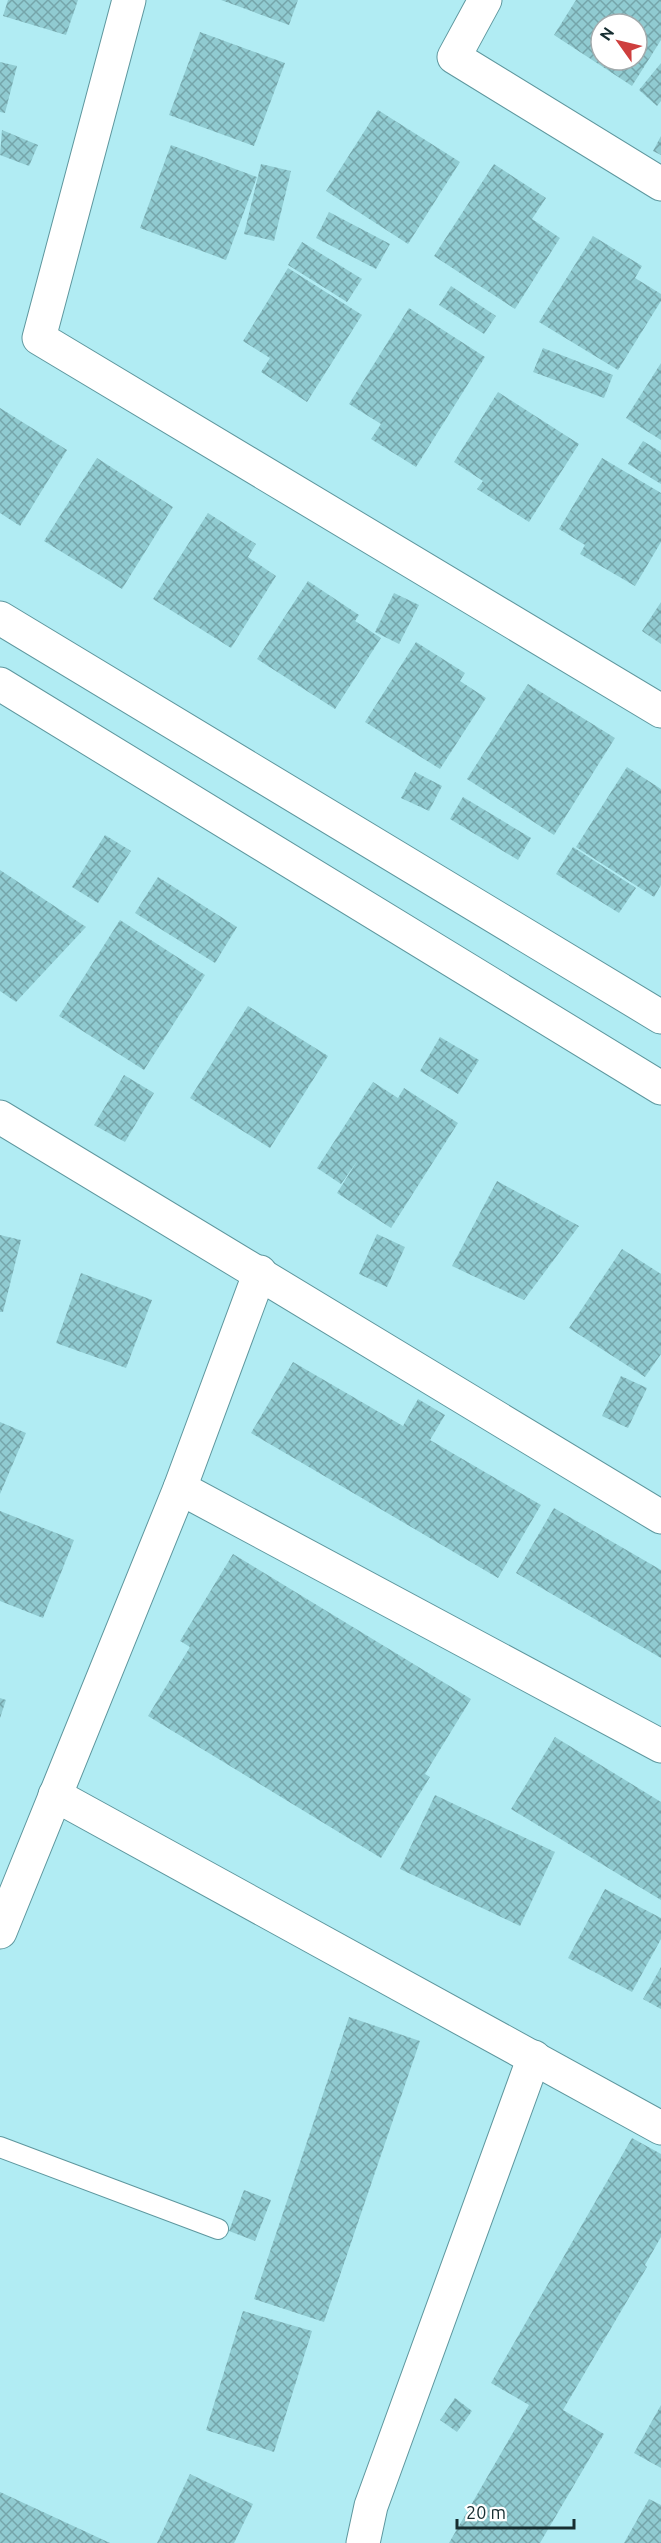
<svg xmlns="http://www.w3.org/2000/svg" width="661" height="2543" font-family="Ubuntu,sans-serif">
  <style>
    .building { fill: url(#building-cross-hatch); fill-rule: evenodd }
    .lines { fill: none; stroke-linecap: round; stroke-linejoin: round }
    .service-casing { stroke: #5e979e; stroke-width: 22 }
    .minor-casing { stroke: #5e979e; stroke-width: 35 }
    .tertiary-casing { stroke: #5e979e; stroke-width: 35 }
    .service { stroke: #fff; stroke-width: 20 }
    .minor { stroke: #fff; stroke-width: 33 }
    .tertiary { stroke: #fff; stroke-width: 33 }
  </style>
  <defs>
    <pattern id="building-cross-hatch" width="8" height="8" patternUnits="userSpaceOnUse" patternTransform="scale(1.5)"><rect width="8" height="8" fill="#90cbd1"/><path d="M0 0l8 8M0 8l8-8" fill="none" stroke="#75a5aa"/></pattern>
  </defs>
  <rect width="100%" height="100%" fill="#b1ecf3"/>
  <!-- building -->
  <g class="building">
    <polygon points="8,0 78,0 66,35 3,16"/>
    <polygon points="221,0 298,0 289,25"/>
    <path d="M576 0H661V40L632 86 554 35ZM601 24H637V60H601Z"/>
    <polygon points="200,32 285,63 254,146 169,115"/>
    <polygon points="0,62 17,66 5,113 0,112"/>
    <polygon points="661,63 661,101 657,106 639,90"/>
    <polygon points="378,110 460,162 408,244 326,191"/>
    <polygon points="2,130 38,145 29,166 0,155"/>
    <polygon points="661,136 661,155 653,151"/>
    <polygon points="171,145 257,177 226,260 140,228"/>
    <polygon points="261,164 291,171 274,241 244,234"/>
    <polygon points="494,164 546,198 532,219 560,238 515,309 434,256"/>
    <polygon points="329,212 390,244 376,269 316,238"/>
    <polygon points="593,236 642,266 635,278 661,294 661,301 618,370 539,322"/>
    <polygon points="302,242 362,279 347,302 288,265"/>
    <polygon points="288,268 362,315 307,402 261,372 270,358 243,341"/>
    <polygon points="451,286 496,316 484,334 439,305"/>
    <polygon points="409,308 485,357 416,467 371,439 381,424 349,404"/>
    <polygon points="543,348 613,375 604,398 533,372"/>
    <polygon points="661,363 661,440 626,418"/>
    <polygon points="498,392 579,444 529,522 477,489 483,481 454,462"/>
    <polygon points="0,408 67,450 20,526 0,513"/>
    <polygon points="643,441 661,452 661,484 628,464"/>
    <polygon points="97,458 173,507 122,589 44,541"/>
    <polygon points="602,458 661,493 661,542 635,586 580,554 585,545 559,529"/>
    <polygon points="208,513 256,544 248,557 276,576 231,648 153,599"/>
    <polygon points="308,581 359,615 355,621 381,638 335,709 257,659"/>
    <polygon points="394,593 419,605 399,644 375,632"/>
    <polygon points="661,602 661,644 642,631"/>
    <polygon points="416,642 465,673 460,681 486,698 440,769 365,722"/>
    <polygon points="528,684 615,738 554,835 467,779"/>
    <polygon points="627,767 661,789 661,885 654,897 576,847"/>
    <polygon points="415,772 442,786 429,811 401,798"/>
    <polygon points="463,797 531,838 518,860 450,819"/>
    <polygon points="105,835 131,851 98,903 72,887"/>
    <polygon points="573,847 636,888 619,913 556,874"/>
    <polygon points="0,870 86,927 16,1002 0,991"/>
    <polygon points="158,877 237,927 215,963 135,913"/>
    <polygon points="120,920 205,975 144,1070 59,1016"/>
    <polygon points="248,1006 328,1056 270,1148 190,1098"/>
    <polygon points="440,1037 479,1060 458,1094 420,1071"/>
    <polygon points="124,1075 154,1093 125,1142 94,1125"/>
    <polygon points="373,1082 398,1098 404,1088 458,1123 391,1228 337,1193 358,1160 341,1184 317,1168"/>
    <polygon points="497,1181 579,1226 524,1300 452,1266"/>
    <polygon points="377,1234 405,1247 387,1287 359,1274"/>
    <polygon points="0,1235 21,1240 3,1312 0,1312"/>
    <polygon points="622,1249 661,1274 661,1354 645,1377 569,1328"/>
    <polygon points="81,1273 152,1300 126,1368 56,1343"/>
    <polygon points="293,1362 403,1426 418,1399 445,1415 430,1440 541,1505 498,1578 251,1433"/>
    <polygon points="621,1376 647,1388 628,1428 602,1416"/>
    <polygon points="0,1422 26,1433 0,1494"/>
    <polygon points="554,1508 661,1570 661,1658 516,1573"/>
    <polygon points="0,1511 74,1540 43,1618 0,1601"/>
    <polygon points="233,1554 471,1699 425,1774 430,1777 381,1858 148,1716 190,1647 180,1641"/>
    <polygon points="0,1698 6,1700 0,1718"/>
    <polygon points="555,1737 661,1802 661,1900 511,1809"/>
    <polygon points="435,1795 555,1852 520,1926 400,1869"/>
    <polygon points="605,1889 661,1918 661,1939 632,1992 568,1958"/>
    <polygon points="661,1967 661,2009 643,1999"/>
    <polygon points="349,2017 420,2041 324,2322 254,2299"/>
    <polygon points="632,2138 661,2154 661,2237 645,2265 647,2267 563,2410 604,2434 540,2543 449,2543 529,2405 491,2383"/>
    <polygon points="244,2190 271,2200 255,2241 229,2231"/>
    <polygon points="243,2311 312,2331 274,2452 206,2430"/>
    <polygon points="455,2398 472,2411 457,2432 440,2420"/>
    <polygon points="661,2405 661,2468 634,2453"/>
    <polygon points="190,2474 253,2504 234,2543 157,2543"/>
    <polygon points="0,2492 110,2543 0,2543"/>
    <polygon points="649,2499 661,2505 661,2543 624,2543"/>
  </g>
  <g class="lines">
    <defs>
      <polyline id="service" points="0,2147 218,2229"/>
      <g id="minor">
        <polyline points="129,0 39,338 661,711"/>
        <polyline points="485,0 454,57 661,184"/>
        <polyline points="0,1117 661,1517"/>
        <polyline points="180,1488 661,1746"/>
        <polyline points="55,1795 661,2128"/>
        <polyline points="0,1932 180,1488 260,1272"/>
        <polyline points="363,2543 371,2506 534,2057"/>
      </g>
      <g id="tertiary">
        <polyline points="0,618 661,1017"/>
        <polyline points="0,684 661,1088"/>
      </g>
    </defs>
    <!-- service casing -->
    <use href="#service" class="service-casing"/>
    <!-- minor casing -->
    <use href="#minor" class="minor-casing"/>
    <!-- tertiary casing -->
    <use href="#tertiary" class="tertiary-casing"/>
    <!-- service -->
    <use href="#service" class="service"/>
    <!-- minor -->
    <use href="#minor" class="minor"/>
    <!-- tertiary -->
    <use href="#tertiary" class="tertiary"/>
  </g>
  <!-- north arrow -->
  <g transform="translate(619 42) rotate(304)"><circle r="28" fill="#ffffff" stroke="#a2abad" stroke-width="1.5"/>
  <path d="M0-4.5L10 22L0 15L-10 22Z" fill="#ce3f3e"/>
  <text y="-9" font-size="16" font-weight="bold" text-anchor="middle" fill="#172e31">N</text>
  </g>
  <!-- scale -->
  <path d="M457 2519v9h117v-9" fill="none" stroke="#172e31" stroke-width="3"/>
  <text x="466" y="2519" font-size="18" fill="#172e31" stroke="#ffffff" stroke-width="4.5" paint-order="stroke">20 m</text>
</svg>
